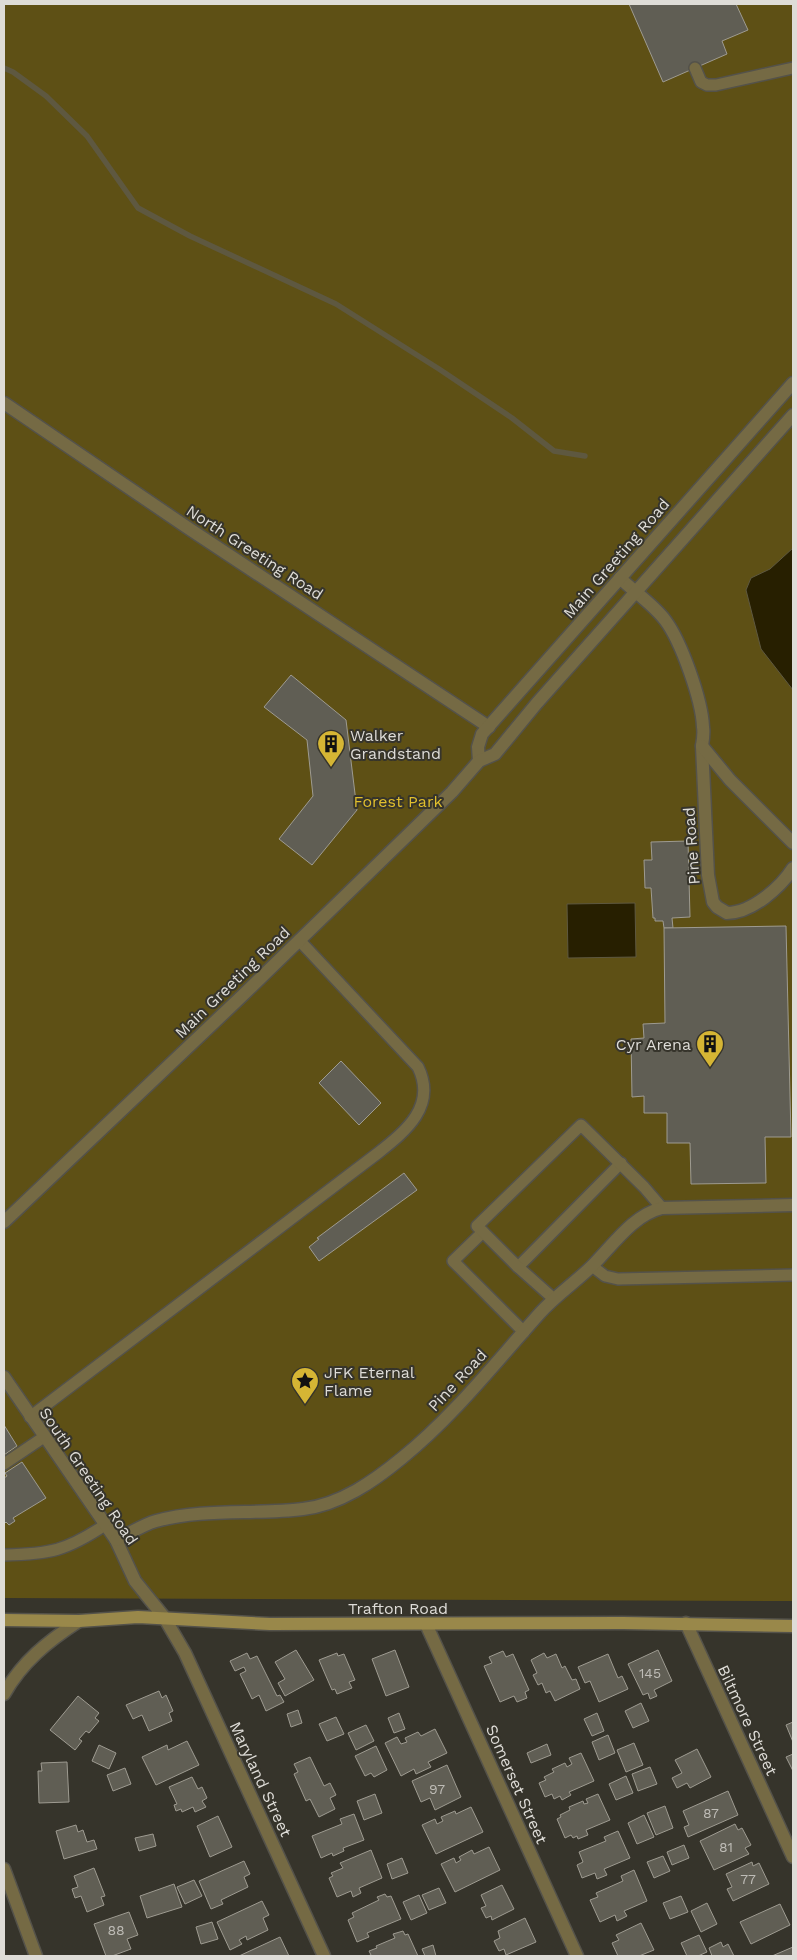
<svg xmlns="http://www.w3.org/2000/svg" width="797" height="1960" font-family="'Work Sans',sans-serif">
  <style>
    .green { fill: #5e5015 }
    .water { fill: #271f00; stroke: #5e5840 }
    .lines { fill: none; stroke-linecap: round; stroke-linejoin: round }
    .stream { stroke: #5e5840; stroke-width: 5.5 }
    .building { fill: #605e54; stroke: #9e9b91 }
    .lane-casing { stroke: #54524a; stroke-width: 14 }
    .street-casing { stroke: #54524a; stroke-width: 15 }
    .secondary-casing { stroke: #54524a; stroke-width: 15 }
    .lane { stroke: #756a44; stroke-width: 11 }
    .street { stroke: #756a44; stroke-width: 12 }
    .secondary { stroke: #99884a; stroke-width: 12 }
    .labels { text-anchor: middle; stroke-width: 4; stroke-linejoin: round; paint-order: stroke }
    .number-label { font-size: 14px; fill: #bebcb6 }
    .street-label { font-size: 16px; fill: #dedcd7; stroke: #36342b }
    .poi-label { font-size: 16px; fill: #dedcd7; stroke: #36342b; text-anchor: start }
    .park-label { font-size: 16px; fill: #e1bf2d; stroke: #36342b }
  </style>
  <rect width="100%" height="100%" fill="#36342b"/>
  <!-- green -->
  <polygon class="green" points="4,4 793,4 793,1601 4,1598"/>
  <!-- water -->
  <g class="water">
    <polygon points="793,548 793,690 761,649 746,590 751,578 770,569"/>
    <polygon points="635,903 636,957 568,958 567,904"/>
  </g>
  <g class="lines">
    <!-- stream -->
    <polyline class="stream" points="4,68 13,72 46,96 87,136 138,208 190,236 336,304 439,369 512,418 554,451 585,456"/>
  </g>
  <!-- building -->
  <g class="building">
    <polygon points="629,4 736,4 748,30 722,41 727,54 663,82"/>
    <polygon points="291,675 346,720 357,810 312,865 279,839 313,796 307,740 264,707"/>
    <polygon points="688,841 690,917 672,918 673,928 664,928 663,921 655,921 655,918 653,918 651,888 645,888 644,860 652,860 651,842"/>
    <polygon points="786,926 791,1137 765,1137 766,1183 691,1184 690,1143 667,1143 667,1113 644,1113 644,1096 632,1097 631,1039 644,1038 643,1024 665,1023 664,928"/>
    <polygon points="341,1061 381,1103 359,1125 319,1083"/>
    <polygon points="404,1173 417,1190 319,1261 309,1247 319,1239 317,1238"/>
    <polygon points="4,1425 17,1446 4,1455"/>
    <polygon points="22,1462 46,1498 13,1518 15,1521 9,1525 6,1522 4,1524 4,1478 7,1476 5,1473"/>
    <polygon points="296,1650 314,1680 285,1696 278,1683 285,1679 275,1662"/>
    <polygon points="395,1650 409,1687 386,1696 372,1659"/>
    <polygon points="658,1650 672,1681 654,1690 657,1696 650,1699 648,1693 643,1695 628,1664"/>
    <polygon points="503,1651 506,1657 513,1654 529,1690 525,1692 527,1698 517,1702 514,1696 500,1702 484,1666 492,1663 489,1657"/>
    <polygon points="247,1653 250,1659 257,1656 277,1696 280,1695 284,1702 266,1711 259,1695 252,1699 240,1674 246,1671 244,1667 235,1671 230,1661"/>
    <polygon points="337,1653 338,1656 344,1654 355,1680 349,1682 352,1688 337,1694 335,1689 332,1690 319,1660"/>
    <polygon points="544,1653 547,1658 556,1654 562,1668 565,1666 572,1680 576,1679 580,1689 555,1701 550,1691 546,1693 542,1683 538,1685 533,1675 537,1673 531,1660"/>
    <polygon points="608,1654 618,1678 622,1676 628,1689 599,1702 590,1681 585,1683 578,1667"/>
    <polygon points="159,1691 162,1698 166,1695 173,1711 169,1713 172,1721 149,1731 142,1715 133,1719 126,1705"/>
    <polygon points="78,1696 99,1713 95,1718 99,1721 89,1733 86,1731 79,1739 82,1741 75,1750 50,1730"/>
    <polygon points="641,1703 649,1721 633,1728 625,1711"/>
    <polygon points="298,1710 302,1723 291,1727 287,1714"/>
    <polygon points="399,1713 405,1729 394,1733 388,1718"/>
    <polygon points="597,1713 604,1731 592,1736 584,1719"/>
    <polygon points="336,1717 344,1734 327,1741 319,1724"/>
    <polygon points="793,1722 793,1742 786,1725"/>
    <polygon points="366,1725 374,1741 356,1750 348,1733"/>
    <polygon points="435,1729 447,1753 428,1762 431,1767 416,1774 414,1769 401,1776 385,1743 397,1737 401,1744 407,1742 405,1738 418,1732 421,1736"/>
    <polygon points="608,1735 615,1753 599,1760 592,1742"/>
    <polygon points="187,1741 199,1765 156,1785 142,1757 167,1745 168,1750"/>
    <polygon points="634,1743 643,1765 626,1772 617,1750"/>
    <polygon points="547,1744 551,1755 531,1763 527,1753"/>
    <polygon points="99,1745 116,1753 109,1769 92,1761"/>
    <polygon points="376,1746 387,1770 374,1777 371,1773 365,1776 355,1756"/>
    <polygon points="697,1749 711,1777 690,1788 687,1783 677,1788 672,1778 682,1773 675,1760"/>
    <polygon points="581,1753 594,1781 569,1792 571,1795 562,1800 560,1796 554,1799 552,1794 545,1797 539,1783 546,1780 544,1777 554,1772 552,1769 565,1763 567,1767 572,1764 569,1758"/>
    <polygon points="793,1754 793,1771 786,1757"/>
    <polygon points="310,1757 324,1786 330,1783 336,1795 330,1798 335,1809 319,1817 310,1799 306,1801 294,1774 298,1772 294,1764"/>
    <polygon points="67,1762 69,1802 39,1803 38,1771 42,1771 41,1763"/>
    <polygon points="447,1765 461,1797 435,1810 430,1798 421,1802 412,1781"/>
    <polygon points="650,1767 657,1784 638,1791 632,1774"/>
    <polygon points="125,1768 131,1784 113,1791 107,1775"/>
    <polygon points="626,1776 633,1793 616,1800 609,1784"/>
    <polygon points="192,1777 198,1789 202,1787 207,1798 202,1801 206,1807 195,1812 193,1807 182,1812 181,1809 176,1811 174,1805 177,1804 169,1787"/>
    <polygon points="728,1791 738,1815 688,1837 684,1827 689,1825 683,1811"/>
    <polygon points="375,1794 382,1813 364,1820 357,1801"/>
    <polygon points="598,1794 610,1820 586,1830 588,1835 578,1839 577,1836 573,1838 571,1835 565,1838 557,1819 561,1817 560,1815 570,1810 569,1807 583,1801 584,1804 588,1803 586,1799"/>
    <polygon points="665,1806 673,1828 656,1835 647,1813"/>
    <polygon points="471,1807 483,1832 436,1854 422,1825 435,1819 437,1824 443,1821 441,1817 455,1811 456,1814"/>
    <polygon points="354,1814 364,1840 343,1848 344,1851 333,1856 332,1853 321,1858 312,1836 342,1824 340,1819"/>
    <polygon points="644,1815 654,1837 637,1844 628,1823"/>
    <polygon points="218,1816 232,1847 210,1857 197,1826"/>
    <polygon points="735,1824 738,1830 742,1828 751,1845 745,1848 749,1854 714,1870 700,1841"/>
    <polygon points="76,1825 78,1832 83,1830 87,1842 94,1840 97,1849 64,1859 56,1831"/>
    <polygon points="618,1831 630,1858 604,1869 607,1875 597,1879 595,1873 582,1878 577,1865 583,1862 579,1852 606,1841 604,1837"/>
    <polygon points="153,1834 156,1846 139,1851 135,1838"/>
    <polygon points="684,1845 689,1858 672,1865 667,1852"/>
    <polygon points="489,1847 500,1870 455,1892 441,1864 454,1858 456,1863 461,1860 459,1857 472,1850 474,1854"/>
    <polygon points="371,1850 382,1878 359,1888 361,1893 353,1897 351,1891 337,1897 329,1878 333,1876 331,1873 343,1868 340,1863"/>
    <polygon points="663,1856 670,1871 654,1878 647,1862"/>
    <polygon points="402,1858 408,1873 392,1879 387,1864"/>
    <polygon points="244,1861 250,1874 244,1877 248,1887 221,1900 223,1904 211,1909 199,1881"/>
    <polygon points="752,1862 753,1866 759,1863 769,1884 733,1901 727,1889 732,1887 726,1874"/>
    <polygon points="94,1868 105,1896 101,1897 104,1905 87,1912 81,1896 75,1898 72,1889 78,1887 74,1876"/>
    <polygon points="634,1870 647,1901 624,1911 627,1916 617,1921 615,1915 600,1922 590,1900 598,1897 596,1893 623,1881 621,1876"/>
    <polygon points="194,1880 202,1896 185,1904 177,1887"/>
    <polygon points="174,1884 182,1907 147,1918 140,1896"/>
    <polygon points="502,1885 514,1909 492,1920 491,1916 486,1918 481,1908 486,1906 481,1895"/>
    <polygon points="439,1888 446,1903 429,1910 422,1895"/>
    <polygon points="385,1894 387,1897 391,1896 401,1919 367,1933 369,1937 357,1942 348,1920 354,1917 352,1913 379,1900 377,1897"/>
    <polygon points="419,1895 427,1913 411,1920 403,1902"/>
    <polygon points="681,1896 688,1912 670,1919 663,1903"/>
    <polygon points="262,1901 269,1915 263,1918 268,1930 247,1940 246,1936 239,1940 242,1944 230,1950 217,1922"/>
    <polygon points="707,1903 717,1924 701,1932 691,1911"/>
    <polygon points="780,1904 790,1925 751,1944 740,1922"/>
    <polygon points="129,1912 138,1935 127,1939 131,1949 112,1956 106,1956 94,1924"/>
    <polygon points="525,1918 536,1942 506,1955 504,1949 499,1951 494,1941 500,1938 498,1931"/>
    <polygon points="212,1922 218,1939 201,1944 196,1927"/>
    <polygon points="641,1923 654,1950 639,1956 618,1956 612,1943 619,1940 616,1935"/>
    <polygon points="403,1931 405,1935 408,1934 418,1956 367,1956 371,1955 369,1951 377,1948 376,1946 395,1938 393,1934"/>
    <polygon points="699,1935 707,1952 698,1956 687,1956 681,1943"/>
    <polygon points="280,1937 289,1956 239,1956"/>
    <polygon points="721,1942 723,1947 728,1944 734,1956 712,1956 709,1948"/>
    <polygon points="433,1945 436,1956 425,1956 422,1949"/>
    <polygon points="793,1947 793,1956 772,1956"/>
  </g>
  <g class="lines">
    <defs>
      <g id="lane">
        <polyline points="695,68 701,82 707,85 716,85 793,68"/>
        <polyline points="483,1232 453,1261 524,1332"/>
        <polyline points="592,1266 605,1276 618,1279 793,1275"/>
        <polyline points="518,1267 621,1163"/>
        <polyline points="554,1299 518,1267 477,1226 581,1125 644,1187 662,1208"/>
        <path d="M30 1417 378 1153C406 1131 437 1106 418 1067L299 940"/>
        <polyline points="4,1464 44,1437"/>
        <path d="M4 1555C50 1554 66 1551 105 1525"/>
      </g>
      <g id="street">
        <polyline points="4,403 188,528 489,727"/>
        <path d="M620 578C634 592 653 604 665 620 681 641 702 700 703 727 704 733 703 740 702 746L708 875 713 902 717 907 727 913C752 913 781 887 793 868"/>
        <polyline points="702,746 730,780 793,843"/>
        <polyline points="479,761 478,747 482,734 793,383"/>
        <polyline points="4,1222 243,995 452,792 479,761 495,754 537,703 793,415"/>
        <polyline points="4,1377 116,1540 135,1581 164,1617 185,1653 324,1956"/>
        <path d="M116 1540C129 1534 142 1525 156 1521 204 1508 254 1515 303 1509 340 1505 374 1481 402 1458 453 1417 496 1362 540 1313 556 1295 576 1282 593 1265 613 1245 633 1215 662 1208L793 1205"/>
        <polyline points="686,1623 793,1857"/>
        <polyline points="426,1624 577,1956"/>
        <path d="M4 1694C22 1662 48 1641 79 1621"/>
        <polyline points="4,1869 36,1956"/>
      </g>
      <polyline id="secondary" points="4,1620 79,1621 138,1617 270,1624 623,1623 793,1626"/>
    </defs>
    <!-- lane casing -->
    <use href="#lane" class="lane-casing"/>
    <!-- street casing -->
    <use href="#street" class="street-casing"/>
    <!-- secondary casing -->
    <use href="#secondary" class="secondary-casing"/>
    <!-- lane -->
    <use href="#lane" class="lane"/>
    <!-- street -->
    <use href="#street" class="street"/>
    <!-- secondary -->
    <use href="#secondary" class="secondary"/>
  </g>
  <!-- icons -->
  <defs>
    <symbol id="building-pin" viewBox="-11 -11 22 30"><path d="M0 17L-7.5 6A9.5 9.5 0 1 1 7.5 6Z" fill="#d5b534" stroke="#36342b"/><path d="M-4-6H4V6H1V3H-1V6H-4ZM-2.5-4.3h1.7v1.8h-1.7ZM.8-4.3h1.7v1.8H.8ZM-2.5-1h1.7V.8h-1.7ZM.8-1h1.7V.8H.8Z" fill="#111"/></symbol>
    <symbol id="sight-pin" viewBox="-11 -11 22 30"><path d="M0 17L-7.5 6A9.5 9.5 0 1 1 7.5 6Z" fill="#d5b534" stroke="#36342b"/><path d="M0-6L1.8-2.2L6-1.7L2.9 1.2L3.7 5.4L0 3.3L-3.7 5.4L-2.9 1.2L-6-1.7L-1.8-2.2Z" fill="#111"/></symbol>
  </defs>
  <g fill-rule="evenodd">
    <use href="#building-pin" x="315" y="728" width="32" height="43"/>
    <use href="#building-pin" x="694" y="1028" width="32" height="43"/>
    <use href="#sight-pin" x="289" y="1365" width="32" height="43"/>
  </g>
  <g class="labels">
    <!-- number labels -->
    <g class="number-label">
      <text x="650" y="1678">145</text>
      <text x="437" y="1794">97</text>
      <text x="711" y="1818">87</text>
      <text x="726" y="1852">81</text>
      <text x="748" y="1884">77</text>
      <text x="116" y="1935">88</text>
    </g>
    <!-- street labels -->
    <g class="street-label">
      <text transform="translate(255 552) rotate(33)" y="6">North Greeting Road</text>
      <text transform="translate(616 558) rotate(-49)" y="6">Main Greeting Road</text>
      <text transform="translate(691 846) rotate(-94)" y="6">Pine Road</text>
      <text transform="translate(232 982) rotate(-44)" y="6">Main Greeting Road</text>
      <text transform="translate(457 1380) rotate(-47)" y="6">Pine Road</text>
      <text transform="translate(89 1476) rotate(56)" y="6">South Greeting Road</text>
      <text x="398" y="1614">Trafton Road</text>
      <text transform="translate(748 1720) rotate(65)" y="6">Biltmore Street</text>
      <text transform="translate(261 1779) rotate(65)" y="6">Maryland Street</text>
      <text transform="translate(517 1784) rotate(66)" y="6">Somerset Street</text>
    </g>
    <!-- poi labels -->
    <g class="poi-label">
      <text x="350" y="741">Walker<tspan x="350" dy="18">Grandstand</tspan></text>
      <text x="691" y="1050" text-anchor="end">Cyr Arena</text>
      <text x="324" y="1378">JFK Eternal<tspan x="324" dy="18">Flame</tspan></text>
    </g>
    <!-- park labels -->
    <g class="park-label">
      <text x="398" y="807">Forest Park</text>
    </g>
  </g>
  <!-- border -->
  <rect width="797" height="1960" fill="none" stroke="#dedcd7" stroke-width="10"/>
</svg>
